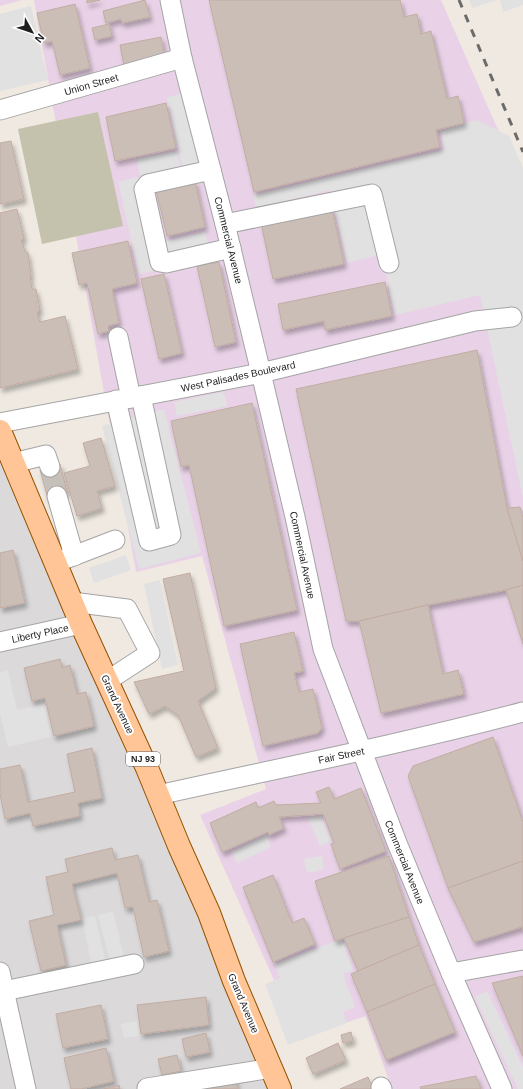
<svg xmlns="http://www.w3.org/2000/svg" width="523" height="1089" font-family="Helvetica,sans-serif">
  <style>
    .residential { fill: #dbd9da }
    .industrial { fill: #e9d2e7 }
    .construction { fill: #c4c1ac }
    .parking { fill: #e1e1e1 }
    .building { fill: #cbbeb7; stroke: #c2aca2; filter: url(#shadow) }
    .lines { fill: none; stroke-linecap: round; stroke-linejoin: round }
    .minor-tunnel { stroke: #c5c0ba; stroke-width: 19; stroke-dasharray: 19 10; stroke-linecap: butt }
    .minor-casing { stroke: #a4a4a4; stroke-width: 21 }
    .major-casing { stroke: #955100; stroke-width: 24 }
    .minor { stroke: #fff; stroke-width: 19 }
    .major { stroke: #ffc596; stroke-width: 22 }
    .rail { stroke: #6b6b6b; stroke-width: 3; stroke-dasharray: 8 8; stroke-linecap: butt }
    .labels { text-anchor: middle; stroke-width: 4; stroke-linejoin: round; paint-order: stroke }
    .shield { fill: #fff; stroke: #616161; stroke-width: 1 }
    .shield-label { font-size: 9px; font-weight: bold; fill: #1d1d1d }
    .street-label { font-size: 10px; fill: #1d1d1d; stroke: #fff }
  </style>
  <defs>
    <filter id="shadow"><feDropShadow dx="2.5" dy="4.5" stdDeviation="2" flood-color="#0004"/></filter>
  </defs>
  <rect width="100%" height="100%" fill="#efe9e1"/>
  <!-- residential -->
  <polygon class="residential" points="0,431 280,1089 0,1089"/>
  <!-- industrial -->
  <g class="industrial">
    <polygon points="0,0 22,0 0,6"/>
    <polygon points="34,0 441,0 523,187 523,1089 392,1089 366,1016 300,1038 200,815 266,789 202,556 136,572"/>
  </g>
  <!-- construction -->
  <polygon class="construction" points="98,112 123,226 42,244 18,129"/>
  <!-- parking -->
  <g class="parking">
    <polygon points="469,0 497,0 472,8"/>
    <polygon points="500,0 523,0 523,5 503,12"/>
    <polygon points="31,6 48,80 0,91 0,14"/>
    <polygon points="185,93 201,166 183,170 167,97"/>
    <polygon points="477,120 509,136 523,168 523,498 480,295 395,315 382,254 347,263 330,190 256,208 253,195 444,150 441,131"/>
    <polygon points="177,151 180,167 140,175 137,159"/>
    <polygon points="138,177 153,244 205,232 209,247 154,261 156,270 139,274 118,182"/>
    <polygon points="224,392 227,406 177,416 174,402"/>
    <polygon points="164,409 201,553 139,569 102,426"/>
    <polygon points="126,555 131,570 94,583 89,568"/>
    <polygon points="160,580 178,665 162,669 144,584"/>
    <polygon points="8,670 17,710 44,704 51,737 8,747 0,714 0,672"/>
    <polygon points="321,816 331,841 320,846 308,818"/>
    <polygon points="266,835 271,847 237,863 232,852"/>
    <polygon points="322,856 324,869 307,873 304,859"/>
    <polygon points="113,911 125,961 111,965 98,915"/>
    <polygon points="95,916 106,964 92,967 82,918"/>
    <polygon points="342,939 353,970 343,974 355,1007 343,1012 347,1023 288,1045 265,984 280,978 275,964"/>
    <polygon points="487,991 523,1067 523,1089 518,1089 475,997"/>
    <polygon points="137,1021 139,1036 124,1038 121,1024"/>
  </g>
  <!-- building -->
  <g class="building">
    <polygon points="87,0 100,0 87,3"/>
    <polygon points="145,0 150,17 122,23 121,19 106,23 103,11"/>
    <polygon points="209,0 400,0 404,17 417,14 421,34 431,31 447,99 458,96 464,123 436,130 440,147 254,192"/>
    <polygon points="75,4 90,68 60,75 52,41 44,43 37,13"/>
    <polygon points="109,24 112,36 95,40 92,28"/>
    <polygon points="161,37 165,58 124,66 120,45"/>
    <polygon points="166,103 176,148 115,161 106,117"/>
    <polygon points="11,141 24,199 0,204 0,143"/>
    <polygon points="195,181 205,227 167,236 156,190"/>
    <polygon points="332,208 344,264 273,279 261,223"/>
    <polygon points="17,209 24,238 21,241 25,251 28,253 31,275 30,277 32,289 36,289 40,310 37,313 40,322 65,316 78,369 0,388 0,213"/>
    <polygon points="128,241 137,283 112,289 119,323 108,326 109,331 98,334 87,283 79,285 72,253"/>
    <polygon points="219,262 236,342 215,347 197,266"/>
    <polygon points="164,274 182,353 159,359 141,279"/>
    <polygon points="385,282 392,316 325,330 324,321 283,330 278,304"/>
    <polygon points="477,350 507,508 523,561 523,585 506,590 428,605 359,621 346,621 296,389"/>
    <polygon points="252,403 297,610 224,626 189,465 181,467 171,421"/>
    <polygon points="101,438 115,486 97,491 102,508 77,516 64,473 90,466 83,443"/>
    <polygon points="60,464 67,492 48,499 40,470"/>
    <polygon points="520,507 523,518 523,561 507,508"/>
    <polygon points="13,550 25,603 0,608 0,553"/>
    <polygon points="190,573 216,688 198,701 218,748 196,757 178,715 165,706 149,714 134,682 184,671 163,579"/>
    <polygon points="523,585 523,644 506,590"/>
    <polygon points="428,605 443,674 458,670 464,694 381,713 359,621"/>
    <polygon points="294,632 303,671 294,673 299,692 313,689 322,728 318,733 263,746 240,644"/>
    <polygon points="60,659 62,668 70,665 77,694 86,692 94,726 54,736 45,698 32,701 24,668"/>
    <polygon points="493,737 523,822 523,861 448,888 408,776 413,766"/>
    <polygon points="92,748 102,798 78,803 80,816 33,826 30,813 5,819 0,794 0,769 20,765 28,802 75,792 67,754"/>
    <polygon points="329,787 334,799 361,788 386,851 340,869 331,844 334,843 323,814 279,817 284,828 269,835 268,832 222,852 210,823 256,802 258,808 274,801 276,805 321,803 316,792"/>
    <polygon points="112,848 115,860 138,855 149,902 157,900 169,951 144,957 133,907 125,908 117,873 72,884 81,920 57,925 66,965 41,971 29,921 54,915 46,877 68,872 65,859"/>
    <polygon points="389,856 409,917 335,941 315,881"/>
    <polygon points="523,861 523,931 522,927 474,942 448,888"/>
    <polygon points="273,875 292,923 304,918 315,944 273,962 243,887"/>
    <polygon points="409,917 419,945 358,971 344,938"/>
    <polygon points="419,945 435,984 367,1012 351,974"/>
    <polygon points="523,976 523,1056 492,983"/>
    <polygon points="435,984 455,1032 386,1060 367,1012"/>
    <polygon points="206,997 209,1025 141,1034 137,1005"/>
    <polygon points="101,1005 108,1039 63,1048 56,1014"/>
    <polygon points="351,1032 353,1041 343,1043 341,1035"/>
    <polygon points="206,1033 210,1052 186,1057 182,1039"/>
    <polygon points="338,1043 346,1060 313,1074 306,1058"/>
    <polygon points="106,1048 114,1081 81,1089 71,1089 64,1058"/>
    <polygon points="177,1055 181,1071 162,1075 158,1059"/>
    <polygon points="476,1076 481,1089 421,1089 420,1087"/>
    <polygon points="368,1077 373,1089 340,1089"/>
    <polygon points="235,1078 238,1089 183,1089"/>
    <polygon points="119,1085 120,1089 103,1089"/>
  </g>
  <g class="lines">
    <!-- minor-tunnel -->
    <polyline class="minor-tunnel" points="50,467 57,496"/>
    <defs>
      <g id="minor">
        <polyline points="170,0 182,58 225,224 261,373 295,517 323,649 397,843 451,973 502,1089"/>
        <polyline points="0,110 182,58"/>
        <polyline points="211,170 148,184 144,189 160,262 166,263 231,248"/>
        <polyline points="225,224 372,194 389,263"/>
        <polyline points="118,337 131,398"/>
        <polyline points="116,400 149,541 171,535 141,396"/>
        <polyline points="0,423 261,373 475,321 512,317"/>
        <polyline points="13,463 46,455 50,467"/>
        <polyline points="57,496 74,556"/>
        <polyline points="55,563 115,540"/>
        <polyline points="72,602 127,609 150,653 107,681"/>
        <polyline points="0,642 81,624"/>
        <path d="M158 795C280 768 402 744 523 712"/>
        <polyline points="0,972 26,1089"/>
        <polyline points="451,973 523,960"/>
        <polyline points="4,991 134,964"/>
        <polyline points="381,1087 382,1089"/>
        <polyline points="147,1088 272,1068"/>
      </g>
      <polyline id="major" points="0,431 81,624 147,768 179,846 209,913 234,981 280,1089"/>
    </defs>
    <!-- minor casing -->
    <use href="#minor" class="minor-casing"/>
    <!-- major casing -->
    <use href="#major" class="major-casing"/>
    <!-- minor -->
    <use href="#minor" class="minor"/>
    <!-- major -->
    <use href="#major" class="major"/>
    <!-- rail -->
    <polyline class="rail" points="459,0 523,152"/>
  </g>
  <g class="labels">
    <!-- shield labels -->
    <rect class="shield" x="126" y="752" width="34" height="14" rx="3"/>
    <g class="shield-label">
      <text x="143" y="762">NJ 93</text>
    </g>
    <!-- street labels -->
    <g class="street-label">
      <text transform="translate(91 84) rotate(-16)" y="4">Union Street</text>
      <text transform="translate(229 240) rotate(76)" y="4">Commercial Avenue</text>
      <text transform="translate(238 376) rotate(-12)" y="4">West Palisades Boulevard</text>
      <text transform="translate(303 555) rotate(78)" y="4">Commercial Avenue</text>
      <text transform="translate(40 633) rotate(-12)" y="4">Liberty Place</text>
      <text transform="translate(118 704) rotate(65)" y="4">Grand Avenue</text>
      <text transform="translate(341 755) rotate(-12)" y="4">Fair Street</text>
      <text transform="translate(405 862) rotate(68)" y="4">Commercial Avenue</text>
      <text transform="translate(244 1003) rotate(67)" y="4">Grand Avenue</text>
    </g>
  </g>
  <!-- north arrow -->
  <g transform="translate(32 32) rotate(130)" stroke="#ffffff" stroke-width="3" paint-order="stroke">
  <path d="M0-3L7 15L0 10L-7 15Z" fill="#1d1d1d"/>
  <text y="-6" font-size="11" font-weight="bold" text-anchor="middle" fill="#1d1d1d">N</text>
  </g>
</svg>
